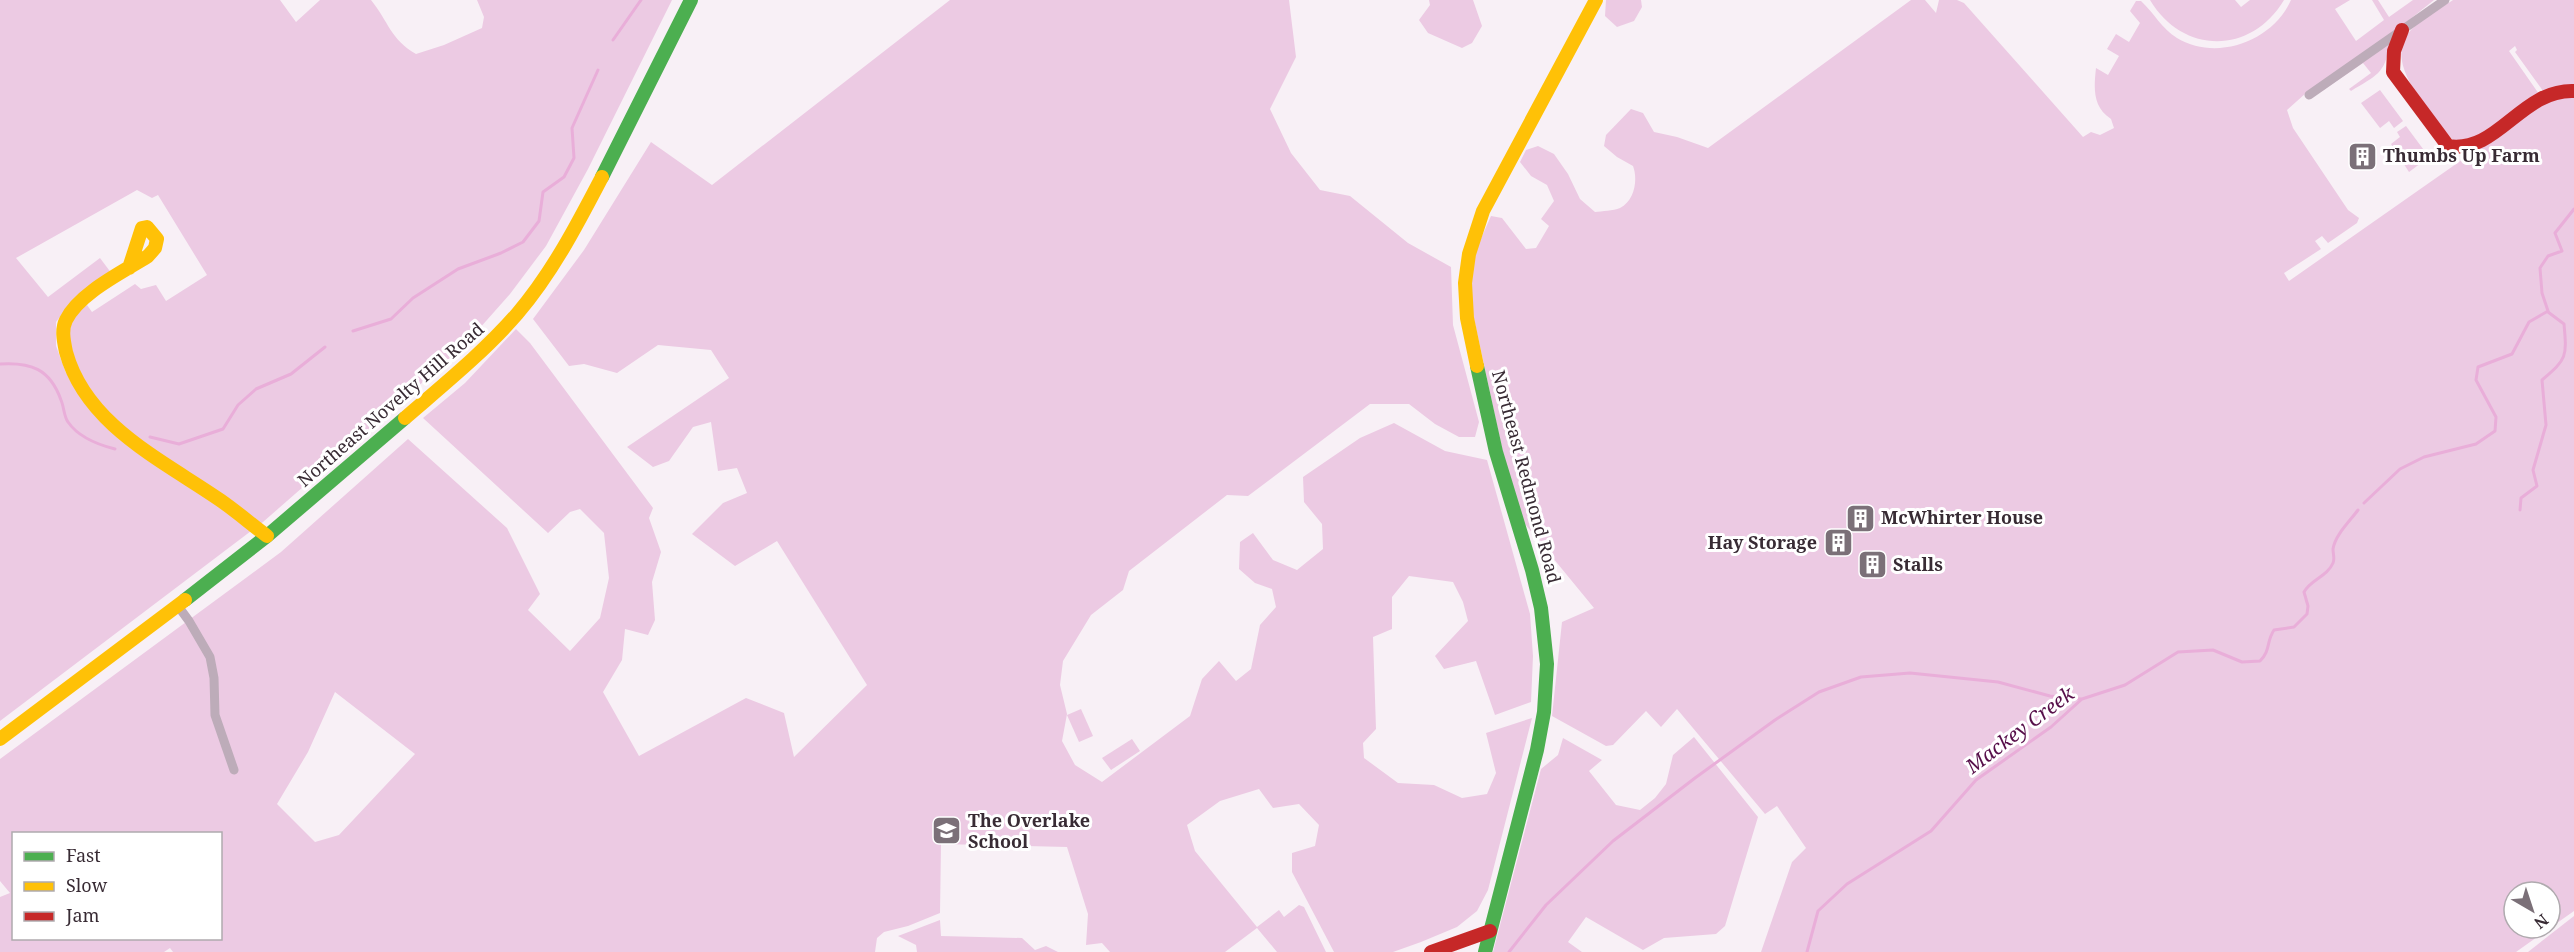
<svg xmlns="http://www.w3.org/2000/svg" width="2574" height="952" font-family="'Noto Serif',serif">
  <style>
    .green { fill: #eccae3; fill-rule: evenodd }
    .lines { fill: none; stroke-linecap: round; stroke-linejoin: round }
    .stream { stroke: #e9aed9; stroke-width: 3 }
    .street { stroke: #bdacb9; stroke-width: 9 }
    .fast { stroke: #4caf50; stroke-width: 14 }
    .slow { stroke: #ffc107; stroke-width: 14 }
    .jam { stroke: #c62828; stroke-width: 14 }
    .labels { text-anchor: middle; stroke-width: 6; stroke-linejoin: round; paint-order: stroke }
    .poi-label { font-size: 18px; font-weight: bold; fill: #382b34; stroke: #fff; text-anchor: start }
    .street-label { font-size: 18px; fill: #382b34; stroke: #fff }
    .water-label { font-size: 20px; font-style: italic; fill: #570f4a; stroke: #fff }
  </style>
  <rect width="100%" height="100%" fill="#f8f0f6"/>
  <!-- green -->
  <g class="green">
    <path d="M0 0H280L296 22 320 0H371C388 21 391 40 416 54L444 45 482 28 484 17 477 0H672L588 169 546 246 510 294 463 347 263 522 0 721ZM137 190 152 198 158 195 207 275 166 301 156 285 141 289 135 284 92 312 87 305C50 329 75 368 91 396L66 373 56 346V322L65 310 112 274 100 258 48 297 16 258Z"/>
    <path d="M950 0H1289L1296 57 1270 109 1291 153 1320 190 1350 196 1408 243 1451 267 1453 325 1479 422 1475 437H1459L1435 424 1409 404H1370L1248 496 1227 495 1129 571 1123 590 1091 615 1063 661 1060 685 1067 714 1062 741 1075 765 1102 782 1190 716 1202 679 1219 661 1236 681 1251 669 1260 625 1276 607 1272 589 1255 583 1239 569 1240 542 1253 533 1273 560 1297 570 1323 549 1322 524 1304 502 1303 477 1360 438 1394 423 1445 451 1487 460 1530 614 1533 656 1531 702 1495 715 1476 661 1444 669 1435 656 1468 621 1463 602 1453 582 1409 576 1392 597V629L1373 637 1376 729 1363 743 1364 758 1398 783 1434 785 1462 798 1487 794 1496 773 1486 733 1532 718 1488 890 1477 911 1457 927 1421 942 1393 952H1334L1292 872V853L1315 846 1319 825 1299 804 1273 808 1259 789 1220 801 1187 825 1195 851 1257 927 1279 910 1284 917 1299 905 1304 907 1326 952H1277L1257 928 1225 952H1110L1102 943 1086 945 1088 914 1067 847 941 844 940 913 908 926 884 932 877 938 875 952H173L170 948 164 952H0V897L10 893 0 881V759L281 552 408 439 507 528 540 594 528 610 570 651 600 618 609 578 604 533 580 509 570 512 548 533 423 418 465 383 516 329 530 343 653 508 649 518 661 552 652 582 655 620 648 635 625 629 622 660 603 692 639 756 746 698 784 713 794 757 867 685 777 541 735 566 692 534 723 503 747 493 737 468 718 471 711 422 693 427 669 461 653 467 627 447 729 378 711 350 658 345 617 373 584 364 569 366 533 319 584 250 651 142 712 185ZM335 692 415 754 339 835 315 842 277 804 308 752ZM14 834H220V938H14Z"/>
    <polygon points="1429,0 1473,0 1482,26 1472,43 1462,48 1428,33 1419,20 1430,5"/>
    <polygon points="1606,0 1641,0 1642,7 1634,21 1617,27 1605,16"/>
    <path d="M1911 0H1925L1936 13 1939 0H1957L1964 3 2083 137 2091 132 2100 135 2114 128 2111 119C2092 107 2094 87 2096 68L2108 75 2119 56 2107 49 2116 34 2129 42 2140 23 2130 11 2136 1H2141C2154 13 2162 29 2177 38 2217 62 2273 41 2291 0H2350L2335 9 2356 41 2384 20 2372 0H2378L2389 17 2413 0H2434L2393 33 2306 93 2287 110 2293 128 2348 210 2359 218 2357 223 2328 243 2322 236 2315 241 2321 249 2284 273 2289 281 2556 94 2574 97V911L2516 952H1761L1792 862 1806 848 1777 806 1765 814 1677 709 1661 727 1646 711 1613 745 1606 746 1552 716 1562 622 1594 608 1516 513 1470 300 1474 254 1491 216 1502 218 1526 249 1536 248 1549 226 1541 219 1554 201 1547 185 1531 176 1520 162 1526 150 1538 146 1554 154 1568 174 1580 199 1595 212C1602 211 1613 211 1620 208 1635 200 1638 179 1633 166L1617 157 1604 146 1606 135 1631 109 1643 113 1654 132 1677 137 1708 148ZM2514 892H2550V928H2514Z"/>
    <path d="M2150 0H2235L2241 7 2250 0H2284C2251 55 2183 55 2150 0Z"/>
    <path d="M2453 0H2574V86L2543 91 2515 52 2517 50 2515 46 2509 51 2539 94C2520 107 2475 148 2453 140 2434 117 2386 67 2406 37 2415 21 2438 10 2453 0Z"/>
    <path d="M2389 44C2386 74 2375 76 2351 91L2349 89 2371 73 2363 63 2322 91 2320 89Z"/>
    <polygon points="2380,90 2403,121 2394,128 2389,121 2380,128 2361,103"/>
    <polygon points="2406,126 2429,157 2409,172 2391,144 2400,137 2397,132"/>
    <polygon points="1081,709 1093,736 1079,742 1067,715"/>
    <polygon points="1694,737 1758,817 1725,926 1716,934 1664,938 1643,950 1586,917 1568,942 1582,952 1493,952 1541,769 1558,755 1563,738 1602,760 1589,771 1616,805 1640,810 1655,798 1666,784 1673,755"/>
    <polygon points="1132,739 1140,751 1111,770 1102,758"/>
    <polygon points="2574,916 2574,952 2528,952"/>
    <polygon points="940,920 941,936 1022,938 1035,950 1046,946 1058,952 917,952 916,945 898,936"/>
  </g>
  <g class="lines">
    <!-- stream -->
    <g class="stream">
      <polyline points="613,40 641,0"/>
      <polyline points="353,331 391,319 413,298 458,269 501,253 523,242 539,221 543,192 564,177 574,158 572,128 598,70"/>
      <path d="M0 364C31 362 50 369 61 400 64 407 64 417 68 422 79 438 99 445 115 449"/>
      <polyline points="150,437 179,444 223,429 238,405 256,389 291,374 325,347"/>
      <polyline points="2364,503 2400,469 2424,457 2476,444 2495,431 2496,417 2476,380 2478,367 2512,354 2529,322 2548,311 2542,293 2540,268 2548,256 2562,251 2555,233 2574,209"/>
      <path d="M2520 510 2521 498 2537 486 2533 470 2546 425 2542 380C2567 359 2567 357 2564 324L2548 312"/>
      <polyline points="1509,952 1546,905 1613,841 1695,778 1775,720 1819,692 1861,677 1910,673 1998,682 2050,696 2081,699"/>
      <path d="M1807 952 1818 911 1847 884 1931 831 1976 780 2051 727 2082 699 2125 685 2178 652 2213 650 2242 662 2260 661C2271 650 2266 642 2274 630L2294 627 2307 614 2308 606 2304 592C2311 579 2327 577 2333 563 2335 559 2333 554 2333 549 2335 535 2350 521 2358 510"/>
    </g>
    <!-- street -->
    <g class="street">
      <polyline points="2309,95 2445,0"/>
      <polyline points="178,606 189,621 210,657 214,678 215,715 234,770"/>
    </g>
    <!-- fast -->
    <g class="fast">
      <polyline points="602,177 691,0"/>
      <polyline points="1477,366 1496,452 1532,570 1541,608 1547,664 1544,712 1537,750 1485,952"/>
      <polyline points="185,600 267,536 405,418"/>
    </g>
    <!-- slow -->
    <g class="slow">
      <path d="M129 268 142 228 147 227 157 239 155 248 148 256C123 272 79 293 66 320 61 330 64 342 66 352 86 425 162 460 220 500 236 511 251 524 267 536"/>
      <polyline points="1477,366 1467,318 1465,283 1469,254 1483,211 1596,0"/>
      <path d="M405 418C443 385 484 352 517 314 552 273 577 225 602 177"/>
      <polyline points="0,739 185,600"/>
    </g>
    <!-- jam -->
    <g class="jam">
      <path d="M2402 30 2394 51 2393 72 2448 146C2498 154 2521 89 2574 91"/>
      <polyline points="1431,952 1490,931"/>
    </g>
  </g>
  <!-- icons -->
  <defs>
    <symbol id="building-square" viewBox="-11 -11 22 22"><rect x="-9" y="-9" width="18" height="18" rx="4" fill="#7b7078" stroke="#fff"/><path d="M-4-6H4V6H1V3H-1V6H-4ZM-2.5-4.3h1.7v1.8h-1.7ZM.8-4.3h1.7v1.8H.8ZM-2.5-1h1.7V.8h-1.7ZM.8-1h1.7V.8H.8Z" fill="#fff"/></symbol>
    <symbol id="school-square" viewBox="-11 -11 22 22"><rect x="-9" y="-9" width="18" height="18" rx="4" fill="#7b7078" stroke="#fff"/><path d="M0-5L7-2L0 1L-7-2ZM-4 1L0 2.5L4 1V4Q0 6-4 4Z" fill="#fff"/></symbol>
  </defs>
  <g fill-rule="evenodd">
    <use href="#building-square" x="2346" y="140" width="33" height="33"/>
    <use href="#building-square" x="1844" y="502" width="33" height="33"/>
    <use href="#building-square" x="1822" y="526" width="33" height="33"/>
    <use href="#building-square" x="1856" y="548" width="33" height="33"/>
    <use href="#school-square" x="930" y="814" width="33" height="33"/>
  </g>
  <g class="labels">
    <!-- poi labels -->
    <g class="poi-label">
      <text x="2383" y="162">Thumbs Up Farm</text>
      <text x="1881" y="524">McWhirter House</text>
      <text x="1817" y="549" text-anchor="end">Hay Storage</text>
      <text x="1893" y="571">Stalls</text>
      <text x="968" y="827">The Overlake<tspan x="968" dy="21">School</tspan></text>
    </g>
    <!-- street labels -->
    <g class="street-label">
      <text transform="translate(391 405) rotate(-41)" y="6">Northeast Novelty Hill Road</text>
      <text transform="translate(1526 477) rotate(75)" y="6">Northeast Redmond Road</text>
    </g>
    <!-- water labels -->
    <g class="water-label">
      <text transform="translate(2020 730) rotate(-37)" y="7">Mackey Creek</text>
    </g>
  </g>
  <!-- legend -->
  <rect x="12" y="832" width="210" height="108" fill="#ffffff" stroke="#afaaae" stroke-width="1.5"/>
  <rect x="24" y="852" width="30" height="9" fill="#4caf50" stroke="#afaaae" stroke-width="1.5"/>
  <text x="66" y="862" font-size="18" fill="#382b34">Fast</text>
  <rect x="24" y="882" width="30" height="9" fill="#ffc107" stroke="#afaaae" stroke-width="1.5"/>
  <text x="66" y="892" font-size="18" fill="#382b34">Slow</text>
  <rect x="24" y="912" width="30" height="9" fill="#c62828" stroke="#afaaae" stroke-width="1.5"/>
  <text x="66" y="922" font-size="18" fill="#382b34">Jam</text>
  <!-- north arrow -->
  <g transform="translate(2532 910) rotate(141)"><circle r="28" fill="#ffffff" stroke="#afaaae" stroke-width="1.5"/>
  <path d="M0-4.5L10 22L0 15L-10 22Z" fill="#7b7078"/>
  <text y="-9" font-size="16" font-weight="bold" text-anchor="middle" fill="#382b34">N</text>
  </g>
</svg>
